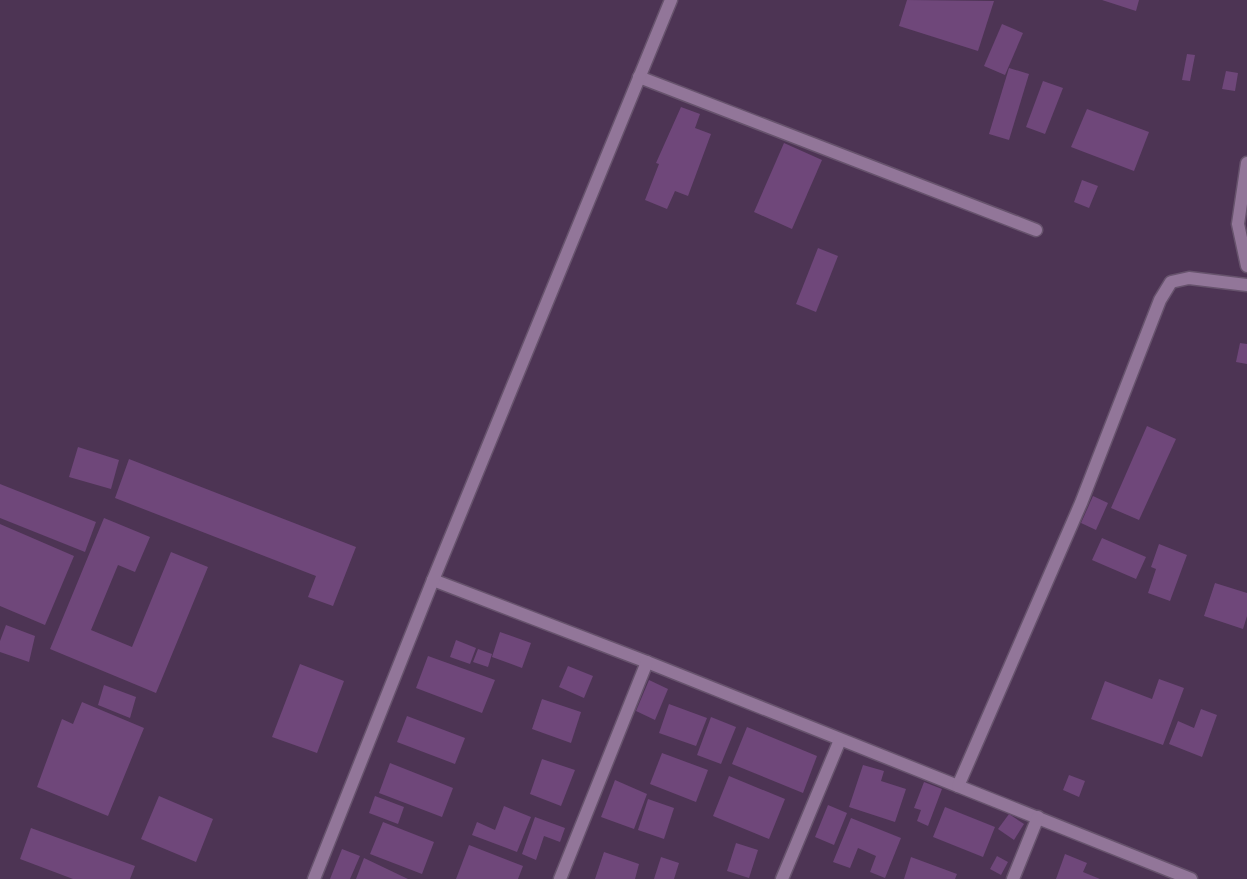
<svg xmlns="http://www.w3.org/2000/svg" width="1247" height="879" font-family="Lato,sans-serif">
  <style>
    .building { fill: #6f477a }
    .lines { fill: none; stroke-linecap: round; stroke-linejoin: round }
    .minor-casing { stroke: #67536d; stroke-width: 15 }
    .minor { stroke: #927699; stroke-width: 12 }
  </style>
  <rect width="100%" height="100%" fill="#4d3454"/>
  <!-- building -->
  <g class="building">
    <polygon points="907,0 994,1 978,51 899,26"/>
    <polygon points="1102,0 1139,0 1136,11"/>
    <polygon points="1002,24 1023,33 1005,75 984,66"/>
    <polygon points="1187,54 1195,55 1190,81 1182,80"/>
    <polygon points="1009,68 1029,74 1009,140 989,134"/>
    <polygon points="1226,71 1238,73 1235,91 1222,89"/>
    <polygon points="1043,81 1063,88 1045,134 1026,127"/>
    <polygon points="681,107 700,114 695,128 711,134 688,196 675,191 667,209 645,200 659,164 656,163"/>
    <polygon points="1087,109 1149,132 1134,171 1071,147"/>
    <polygon points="784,143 822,160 792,229 754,212"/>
    <polygon points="1082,180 1098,186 1089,208 1074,202"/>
    <polygon points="818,248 838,256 816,312 796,304"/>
    <polygon points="1240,343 1247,344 1247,364 1236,362"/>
    <polygon points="1147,426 1176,439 1139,520 1111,508"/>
    <polygon points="78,447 119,460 111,489 69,477"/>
    <polygon points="129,459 356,547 333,606 308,597 316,576 115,498"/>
    <polygon points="0,484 96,522 85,552 0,518"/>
    <polygon points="1093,496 1108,503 1096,530 1081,523"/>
    <polygon points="104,518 150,537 135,572 118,565 91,630 132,647 171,552 208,567 156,693 50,649"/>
    <polygon points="0,524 74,556 45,625 0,606"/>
    <polygon points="1102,538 1146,557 1136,579 1092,560"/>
    <polygon points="1159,544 1187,555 1170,601 1148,593 1156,569 1151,567"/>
    <polygon points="1215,583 1247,593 1247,616 1243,629 1204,616"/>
    <polygon points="6,625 35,636 29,662 0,652 0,641"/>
    <polygon points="500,632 531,643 522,668 492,657"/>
    <polygon points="456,640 476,648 470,664 450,657"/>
    <polygon points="478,649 492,654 488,667 473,662"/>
    <polygon points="428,656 495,680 482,713 416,688"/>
    <polygon points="300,664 344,681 317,753 272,737"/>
    <polygon points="568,666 593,676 584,698 559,687"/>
    <polygon points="1159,679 1184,688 1163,745 1091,719 1105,681 1152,699"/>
    <polygon points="649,680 668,689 655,720 636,711"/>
    <polygon points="104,685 136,697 130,718 98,705"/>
    <polygon points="542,699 581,712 571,743 532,729"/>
    <polygon points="82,702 144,728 108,816 37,787 62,719 73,724"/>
    <polygon points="669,704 707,718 696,746 659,733"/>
    <polygon points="1201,709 1217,715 1202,757 1169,744 1178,721 1194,728"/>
    <polygon points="407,716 465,738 455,764 397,742"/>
    <polygon points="711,717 736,727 721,764 697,755"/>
    <polygon points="747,727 817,756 803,793 732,764"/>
    <polygon points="662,753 708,770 696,802 650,784"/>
    <polygon points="542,759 575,770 561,806 530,794"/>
    <polygon points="390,763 453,788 442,817 379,793"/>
    <polygon points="863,765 884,771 881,781 906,789 895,822 849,807"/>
    <polygon points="1069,775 1085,781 1079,797 1063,790"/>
    <polygon points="729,776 785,799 769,839 713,816"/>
    <polygon points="615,780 647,794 634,829 601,817"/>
    <polygon points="924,782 942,789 928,826 917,821 921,810 914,808"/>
    <polygon points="159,796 213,819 196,862 141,839"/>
    <polygon points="375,796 404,807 398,824 369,813"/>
    <polygon points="648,799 674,808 664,839 638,830"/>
    <polygon points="828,805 847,813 834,845 815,837"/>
    <polygon points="504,806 531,817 517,852 472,835 477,822 495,830"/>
    <polygon points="945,807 995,827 983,857 933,837"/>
    <polygon points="1009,814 1024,824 1014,840 998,829"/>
    <polygon points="535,817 565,828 560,842 544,836 536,860 522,854"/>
    <polygon points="851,818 901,838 885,878 870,872 876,856 858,848 850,868 833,862"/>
    <polygon points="383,822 434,842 422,874 370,854"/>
    <polygon points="31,828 135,866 130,879 73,879 20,859"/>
    <polygon points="736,843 758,850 749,878 727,871"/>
    <polygon points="469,845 523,866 518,879 456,879"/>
    <polygon points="342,849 360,856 350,879 330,879"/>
    <polygon points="604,852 639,864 635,879 595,879"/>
    <polygon points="1065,854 1087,863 1083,872 1100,879 1056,879"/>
    <polygon points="997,856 1008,862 1001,875 990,869"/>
    <polygon points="661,857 679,863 674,879 654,879"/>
    <polygon points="911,857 957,874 955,879 904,879"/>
    <polygon points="364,858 408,879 356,879"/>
  </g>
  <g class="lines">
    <defs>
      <g id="minor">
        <polyline points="639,77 1036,230"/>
        <polyline points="1247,163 1238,224 1247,266"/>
        <polyline points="433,580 647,662 1191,879"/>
        <polyline points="958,786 1081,503 1160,300 1171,282 1189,278 1247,285"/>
        <polyline points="314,879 433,580 671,0"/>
        <polyline points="560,879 647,662"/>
        <polyline points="782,879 840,740"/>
        <polyline points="1013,879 1038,817"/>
      </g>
    </defs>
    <!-- minor casing -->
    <use href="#minor" class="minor-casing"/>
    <!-- minor -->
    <use href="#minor" class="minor"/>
  </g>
</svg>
